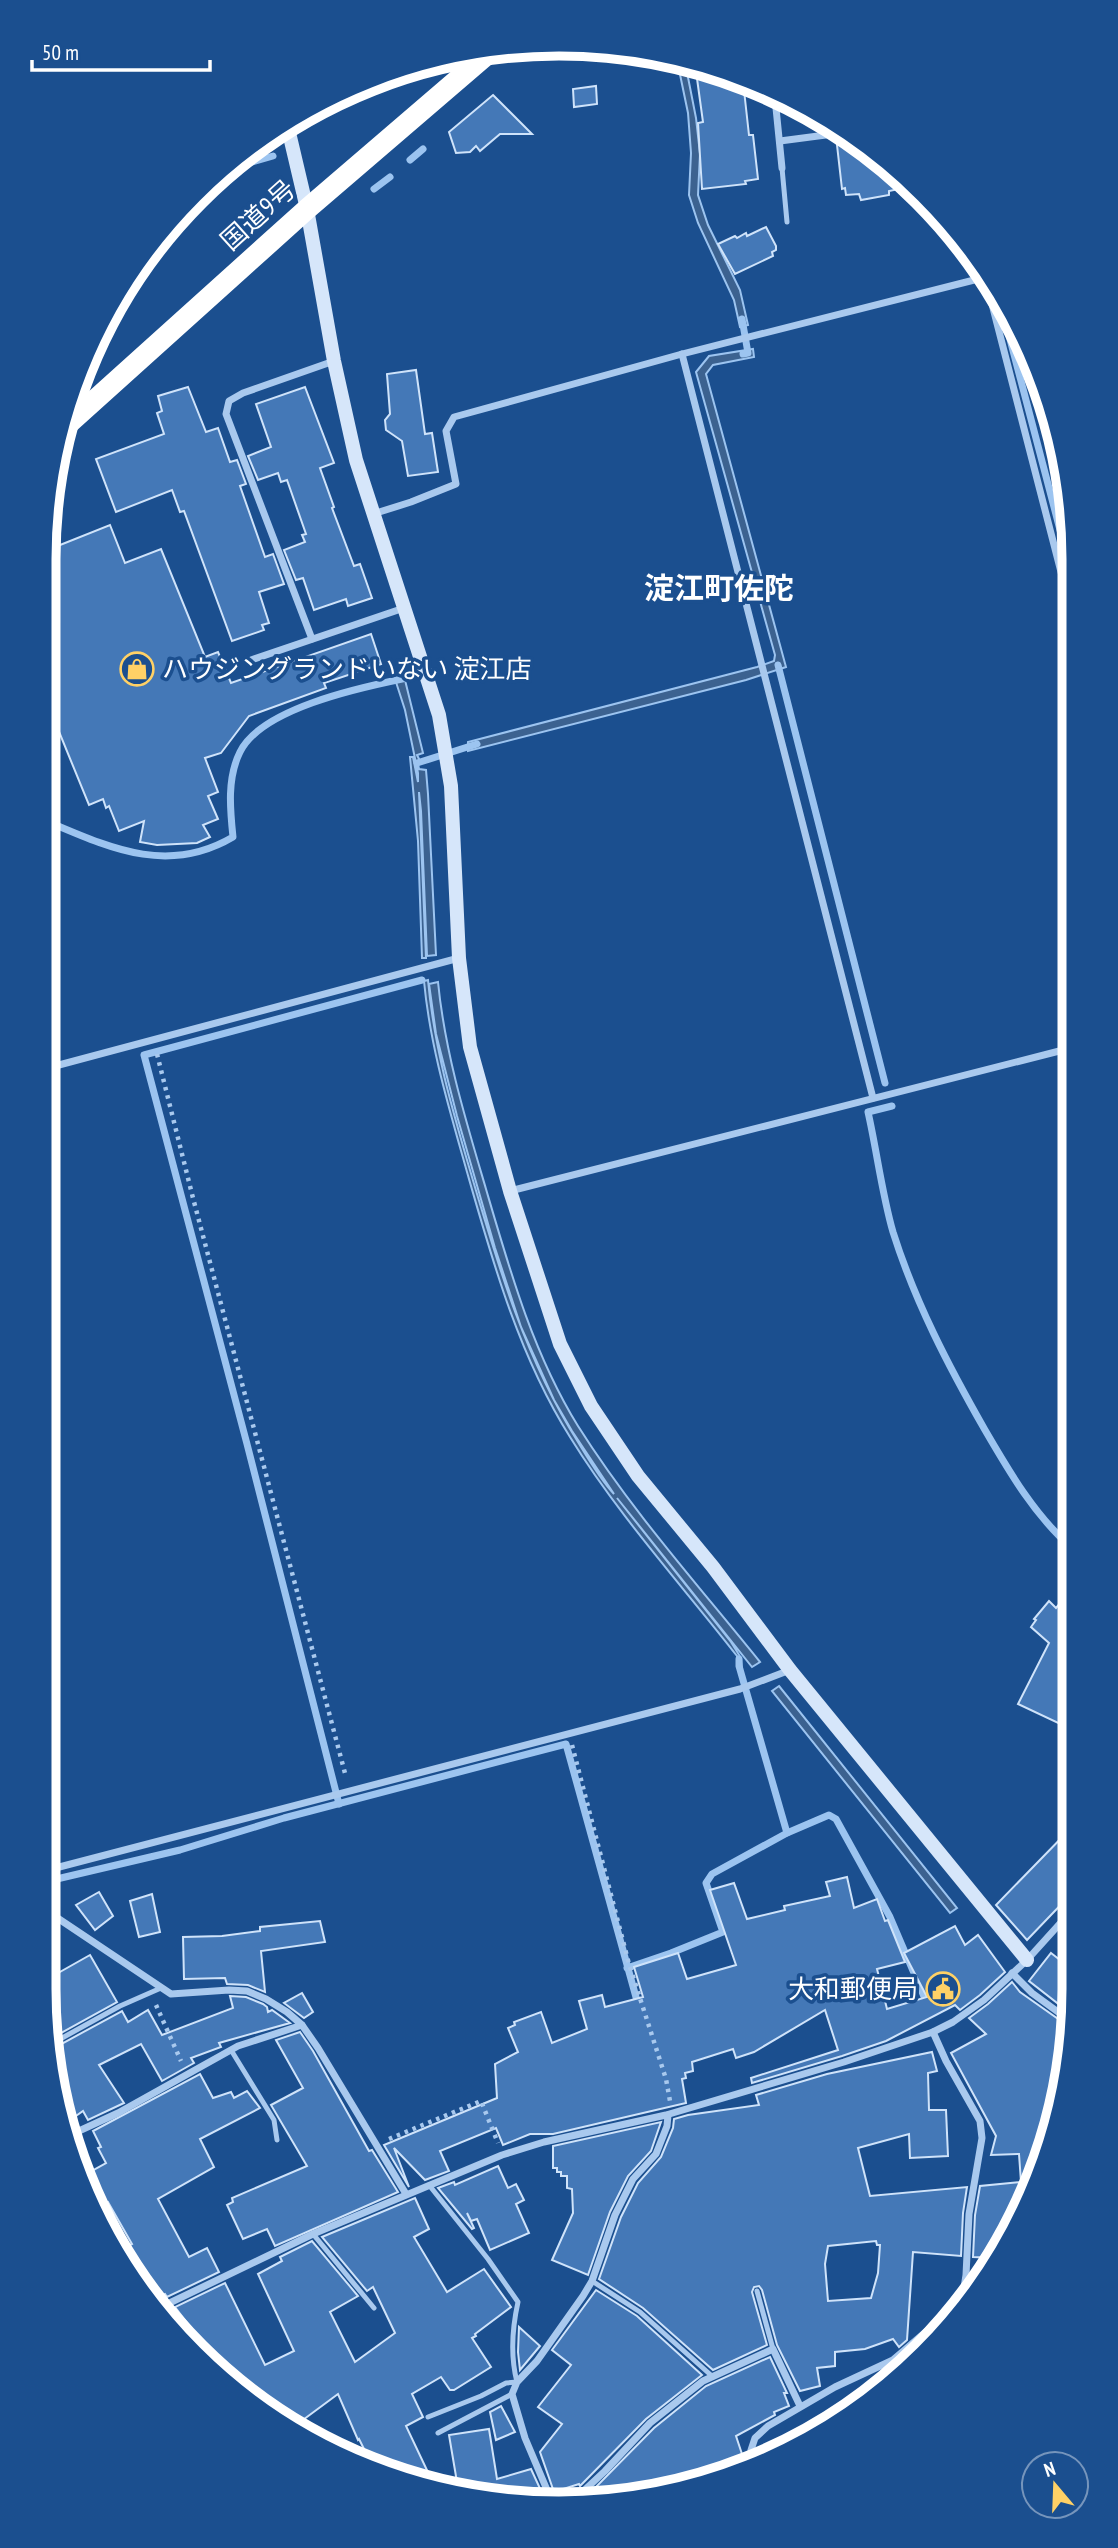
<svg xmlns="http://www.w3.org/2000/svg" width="1118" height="2548" font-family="'PT Sans Narrow','Noto Sans JP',sans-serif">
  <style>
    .water { fill: #3c6290; stroke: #9cc4f0; stroke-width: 2 }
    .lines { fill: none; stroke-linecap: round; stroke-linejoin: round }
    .stream { stroke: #9cc4f0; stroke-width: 7 }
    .building { fill: #4478b7; stroke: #cfe3fa; stroke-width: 2; fill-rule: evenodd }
    .path { stroke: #a9c9ee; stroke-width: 4.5; stroke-dasharray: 3.5 5; stroke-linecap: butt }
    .lane { stroke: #a9c9ee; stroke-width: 5 }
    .street { stroke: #a9c9ee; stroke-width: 7 }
    .secondary { stroke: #d6e6fa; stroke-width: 14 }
    .highway { stroke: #fff; stroke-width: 21 }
    .labels { text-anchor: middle; stroke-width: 7; stroke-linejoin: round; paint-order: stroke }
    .street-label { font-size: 26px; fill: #fff; stroke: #1b4f8f }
    .poi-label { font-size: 26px; fill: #fff; stroke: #1b4f8f; text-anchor: start }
    .quarter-label { font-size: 30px; font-weight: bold; fill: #fff; stroke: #1b4f8f }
    .rim { fill: none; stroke: #fff; stroke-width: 9 }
  </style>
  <rect width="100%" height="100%" fill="#1b4f8f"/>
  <!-- water -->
  <g class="water">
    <polygon points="677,60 685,62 696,118 700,154 698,195 708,225 740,290 748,325 740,327 734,300 698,223 689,195 691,153 688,113"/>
    <polygon points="753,349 754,357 713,365 706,374 786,667 746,680 468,751 468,742 757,667 774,661 775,655 696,372 709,356"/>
    <polygon points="404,676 423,753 417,755 421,763 418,764 419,769 426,770 428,794 436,955 427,956 421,811 419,792 426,958 422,958 418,841 410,757 413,757 418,782 418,773 405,710 395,679"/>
    <path d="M428 980C434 1048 453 1112 472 1177 499 1269 526 1360 578 1442 589 1460 600 1479 614 1494L572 1431 554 1400 521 1327 495 1248 457 1116 436 1034 429 984 438 982C445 1053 466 1121 486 1189 510 1271 533 1353 578 1426 631 1510 698 1585 760 1662L752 1667 617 1498 731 1642 741 1658 742 1668H738L737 1656C681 1584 618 1515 570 1437 519 1356 493 1263 467 1172 449 1108 430 1046 424 981Z"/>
    <polygon points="779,1686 957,1908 950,1913 772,1691"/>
  </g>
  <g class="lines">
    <!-- stream -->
    <g class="stream">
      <polyline points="410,160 423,149"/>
      <polyline points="224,170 273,156"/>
      <polyline points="374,189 390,177"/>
      <polyline points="1000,301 1070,568"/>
      <polyline points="742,319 748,353 743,354"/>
      <polyline points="778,665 885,1083"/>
      <polyline points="417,763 477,744"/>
      <path d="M44 820C108 847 167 876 233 837 230 809 227 778 240 752 261 709 358 688 402 679"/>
      <path d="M892 1106 868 1112C877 1152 882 1194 893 1232 915 1302 949 1367 985 1430 1010 1473 1035 1516 1073 1549"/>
      <polyline points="739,1659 739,1666 787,1833"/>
      <polyline points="339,1804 247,1444 144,1055 422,980"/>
      <polyline points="44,1882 180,1850 284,1818 566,1744 639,2008"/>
      <polyline points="627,1968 671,1953 723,1932 706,1883 712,1874 787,1833 829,1815 836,1819 890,1917 928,2006"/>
      <polyline points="358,2457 371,2449"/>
    </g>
  </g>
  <!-- building -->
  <g class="building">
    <polygon points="695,64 725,71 743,81 749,135 753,135 758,179 745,181 746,184 702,189 698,123 703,122"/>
    <polygon points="596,86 597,104 574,107 573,89"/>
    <polygon points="493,95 532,134 500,134 480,151 476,146 470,152 456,153 449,132"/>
    <polygon points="856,144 856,147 861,147 861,150 872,150 909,187 889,191 889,195 861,200 859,194 846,195 845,188 842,189 837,145"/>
    <polygon points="766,227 776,246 776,250 772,252 773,256 735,274 718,244 735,236 737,238 746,233 747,236"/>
    <polygon points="416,370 425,434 432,433 438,472 408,476 402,441 386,430 385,420 390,414 387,374"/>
    <polygon points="188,387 206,432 218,428 230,462 237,460 246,484 240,486 265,557 273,554 284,584 259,592 269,623 262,625 264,630 232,641 184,511 180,512 172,490 116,512 96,459 164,434 157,413 162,411 158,396"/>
    <polygon points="305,387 334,463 320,468 334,507 332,508 354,566 360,564 372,598 348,606 346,599 314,610 303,578 296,580 284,550 305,542 302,535 306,534 287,480 281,482 278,473 258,480 248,456 271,447 256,404"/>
    <polygon points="110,525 125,563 161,549 205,657 218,652 231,683 371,634 381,664 324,683 326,688 249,716 221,753 205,758 218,792 208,796 218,819 203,825 210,837 197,843 157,845 140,842 144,821 119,831 109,806 106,808 103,799 89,805 44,695 45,551"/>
    <polygon points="1073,1588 1073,1730 1018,1704 1049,1643 1031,1627 1036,1620 1034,1619 1049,1601 1056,1608"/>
    <polygon points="1074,1825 1074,1838 1063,1866 1074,1876 1074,1891 1027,1940 996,1905"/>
    <polygon points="847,1877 854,1908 877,1899 885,1921 888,1920 905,1962 877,1969 887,2009 927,1997 904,1953 955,1926 965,1945 978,1935 1005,1972 980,1995 960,2010 955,2005 886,2041 842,2056 752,2083 751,2078 838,2050 825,2010 754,2052 736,2058 733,2049 692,2062 693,2071 685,2073 686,2078 682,2079 686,2103 553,2134 530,2134 503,2145 496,2128 440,2151 449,2171 425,2180 394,2148 409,2187 384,2145 497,2098 495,2064 518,2052 508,2028 515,2025 514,2022 541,2012 552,2043 587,2029 579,2001 602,1995 605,2007 643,1997 634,1967 678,1953 687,1979 736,1965 710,1890 734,1883 747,1919 785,1910 784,1906 830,1896 826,1882"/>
    <polygon points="99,1892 113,1916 95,1930 76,1905"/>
    <polygon points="152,1894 160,1932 139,1937 130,1901"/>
    <polygon points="320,1921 325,1942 261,1951 265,1992 248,1985 227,1984 225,1978 184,1979 183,1937 222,1936 260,1931 260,1927"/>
    <polygon points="1051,1953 1074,1971 1070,2013 1029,1981"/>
    <polygon points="90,1955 117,2002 52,2038 44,1981"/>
    <polygon points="1012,1982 1020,1992 1068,2026 1047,2155 1005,2246 997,2258 973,2257 975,2215 980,2186 1021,2182 1019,2154 991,2155 996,2136 951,2053 986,2034 969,2018 988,2004"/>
    <polygon points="302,1993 313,2012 304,2018 284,2003"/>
    <polygon points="230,1996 246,1997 263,2004 267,2007 268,2012 272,2010 290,2023 219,2043 221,2047 191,2058 194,2063 162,2081 141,2044 99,2065 124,2103 88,2120 83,2111 66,2123 54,2048 122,2011 128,2022 148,2010 162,2035 233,2008"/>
    <polygon points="300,2032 313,2051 369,2151 372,2150 398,2192 275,2246 267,2229 243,2239 227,2205 233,2202 232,2198 307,2166 271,2105 303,2088 276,2040"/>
    <path d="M932 2052 937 2071 928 2073 929 2110H946L948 2156 910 2158 909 2134 858 2148 870 2196 967 2187 963 2213 961 2256 913 2252 907 2340 899 2347 893 2339 865 2349 835 2352V2366L817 2368 820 2386 800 2391 777 2345 762 2290 759 2286 754 2287 752 2292 767 2345 713 2370 643 2308 599 2279 621 2217 638 2183 661 2157 673 2128 674 2119 688 2115 759 2105 756 2095 827 2074ZM876 2241 877 2245H880L878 2273 871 2298 828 2301 825 2264 828 2246Z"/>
    <polygon points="200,2074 213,2098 231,2092 234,2098 247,2091 260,2108 200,2139 214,2167 158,2199 189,2257 207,2248 219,2272 167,2297 165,2294 151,2300 116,2251 132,2244 108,2202 96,2209 81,2177 106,2163 98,2148 101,2147 93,2131"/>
    <polygon points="661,2122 651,2151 628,2176 610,2212 588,2275 552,2260 573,2213 572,2189 567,2188 567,2176 561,2176 561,2172 557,2172 557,2168 553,2168 553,2146"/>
    <polygon points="498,2166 508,2188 516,2184 524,2200 516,2204 529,2233 490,2250 477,2219 471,2221 467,2213 474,2228 472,2229 438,2188 454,2182 455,2185"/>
    <polygon points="415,2198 429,2229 414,2237 447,2292 484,2269 511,2307 475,2334 476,2336 472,2338 491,2367 454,2390 450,2390 441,2377 412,2394 423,2417 406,2426 434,2485 370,2461 359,2439 358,2440 338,2394 292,2428 223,2370 175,2307 225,2283 265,2365 294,2351 258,2274 282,2261 280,2257 312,2241 358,2296 330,2312 355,2362 395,2333 373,2287 367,2291 322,2237"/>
    <polygon points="596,2290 637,2316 702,2375 646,2419 580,2486 579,2484 554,2492 540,2452 562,2424 538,2407 571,2365 552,2350"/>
    <polygon points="519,2327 540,2346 520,2370 518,2352"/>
    <polygon points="770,2357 787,2393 784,2393 789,2406 774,2412 775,2415 736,2436 746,2466 728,2472 725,2465 699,2482 696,2477 677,2488 627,2500 585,2498 654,2428 706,2386"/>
    <polygon points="501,2406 515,2432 496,2440 490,2412"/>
    <polygon points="489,2429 497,2479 531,2469 543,2495 537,2497 459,2494 449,2435"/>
  </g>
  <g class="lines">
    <!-- path -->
    <g class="path">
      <polyline points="157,1054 193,1198 346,1777"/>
      <polyline points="572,1745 629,1964 666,2079 670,2101"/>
      <polyline points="156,2005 181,2061"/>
      <polyline points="389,2139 481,2101 498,2143"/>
    </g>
    <!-- lane -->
    <g class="lane">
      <polyline points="782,168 787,222"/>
      <polyline points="53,2043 120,2006 161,1988"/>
      <polyline points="231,2050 274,2120 277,2140"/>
      <polyline points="313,2234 374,2308"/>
      <polyline points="592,2281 640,2312 713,2377"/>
      <polyline points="757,2291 773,2349"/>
      <polyline points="917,2340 921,2350"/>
      <path d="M428 2417 481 2396 506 2383 517 2382C510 2355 512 2329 518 2302L488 2259 429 2185"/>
      <polyline points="438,2433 512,2394"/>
    </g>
    <!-- street -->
    <g class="street">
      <polyline points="775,98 782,168"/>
      <polyline points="780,141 841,133"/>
      <polyline points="985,277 1070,607"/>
      <polyline points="682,354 873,1098"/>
      <polyline points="373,514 411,502 456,484 446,431 454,417 682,354 986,277"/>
      <polyline points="312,639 226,414 229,401 243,393 334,361"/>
      <polyline points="251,660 404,608"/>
      <polyline points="44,1069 459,958"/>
      <polyline points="510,1191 1071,1048"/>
      <polyline points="44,1871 740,1689 790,1670"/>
      <polyline points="44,1909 171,1994 229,1990 247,1991 266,1999 287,2012 302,2025 318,2048 406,2194"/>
      <polyline points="1012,1973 1032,1993 1069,2020"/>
      <polyline points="68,2136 118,2113 238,2046 302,2025"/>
      <polyline points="157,2309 313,2234 502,2155 544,2142 666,2115 844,2062 933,2032 953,2022 984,2000 1027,1960 1074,1908"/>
      <polyline points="753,2464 751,2450 755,2438 768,2426 835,2387 893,2360 962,2301 966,2275 969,2214 982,2138 980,2121 946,2061 933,2032"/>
      <polyline points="550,2497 525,2438 512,2394 517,2382 537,2361 583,2296 592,2281 615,2215 633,2179 656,2154 667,2126 668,2115"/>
      <polyline points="576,2498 605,2471 650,2423 703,2381 773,2349 800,2406"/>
    </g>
    <!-- secondary -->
    <polyline class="secondary" points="287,124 307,209 334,361 356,460 439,715 451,786 459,958 470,1047 510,1191 560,1344 591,1406 638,1476 713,1567 790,1670 1027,1960"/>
    <!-- highway -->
    <polyline class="highway" points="66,426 307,209 491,51"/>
  </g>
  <!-- icons -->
  <defs>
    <symbol id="shop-ring" viewBox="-11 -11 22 22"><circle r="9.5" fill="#1b4f8f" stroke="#ffd166" stroke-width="1.5"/><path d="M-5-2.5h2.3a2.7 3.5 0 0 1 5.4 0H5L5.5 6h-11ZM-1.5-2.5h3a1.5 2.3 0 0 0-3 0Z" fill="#ffd166"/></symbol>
    <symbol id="civic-ring" viewBox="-11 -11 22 22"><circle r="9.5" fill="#1b4f8f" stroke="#ffd166" stroke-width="1.5"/><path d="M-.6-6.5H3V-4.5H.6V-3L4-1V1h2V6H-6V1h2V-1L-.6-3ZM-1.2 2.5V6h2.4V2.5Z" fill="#ffd166"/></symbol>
  </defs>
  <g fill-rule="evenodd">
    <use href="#shop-ring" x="118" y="650" width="38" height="38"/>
    <use href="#civic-ring" x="924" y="1970" width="38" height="38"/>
  </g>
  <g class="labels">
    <!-- street labels -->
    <g class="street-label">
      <text transform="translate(258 215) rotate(-42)" y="9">国道9号</text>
    </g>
    <!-- poi labels -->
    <g class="poi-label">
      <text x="162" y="678">ハウジングランドいない 淀江店</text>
      <text x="918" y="1998" text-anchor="end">大和郵便局</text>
    </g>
    <!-- quarter labels -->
    <g class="quarter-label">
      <text x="719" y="599">淀江町佐陀</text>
    </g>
  </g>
  <!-- crop -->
  <path d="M0 0H1118V2548H0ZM559 56H559A503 503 0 0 1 1062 559V1989A503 503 0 0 1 559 2492H559A503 503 0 0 1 56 1989V559A503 503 0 0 1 559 56Z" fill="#1b4f8f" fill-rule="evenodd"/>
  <path class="rim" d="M559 56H559A503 503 0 0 1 1062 559V1989A503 503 0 0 1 559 2492H559A503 503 0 0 1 56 1989V559A503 503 0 0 1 559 56Z"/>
  <!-- north arrow -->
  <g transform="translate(1055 2485) rotate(341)"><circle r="33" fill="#1b4f8f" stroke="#7695bc" stroke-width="2"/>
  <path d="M0-5L12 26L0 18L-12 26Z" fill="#ffd166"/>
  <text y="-10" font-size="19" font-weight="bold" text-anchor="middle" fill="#ffffff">N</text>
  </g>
  <!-- scale -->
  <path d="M32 60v10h178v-10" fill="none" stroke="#ffffff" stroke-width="3.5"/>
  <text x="42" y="60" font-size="21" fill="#ffffff" stroke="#1b4f8f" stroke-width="5" paint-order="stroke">50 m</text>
</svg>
